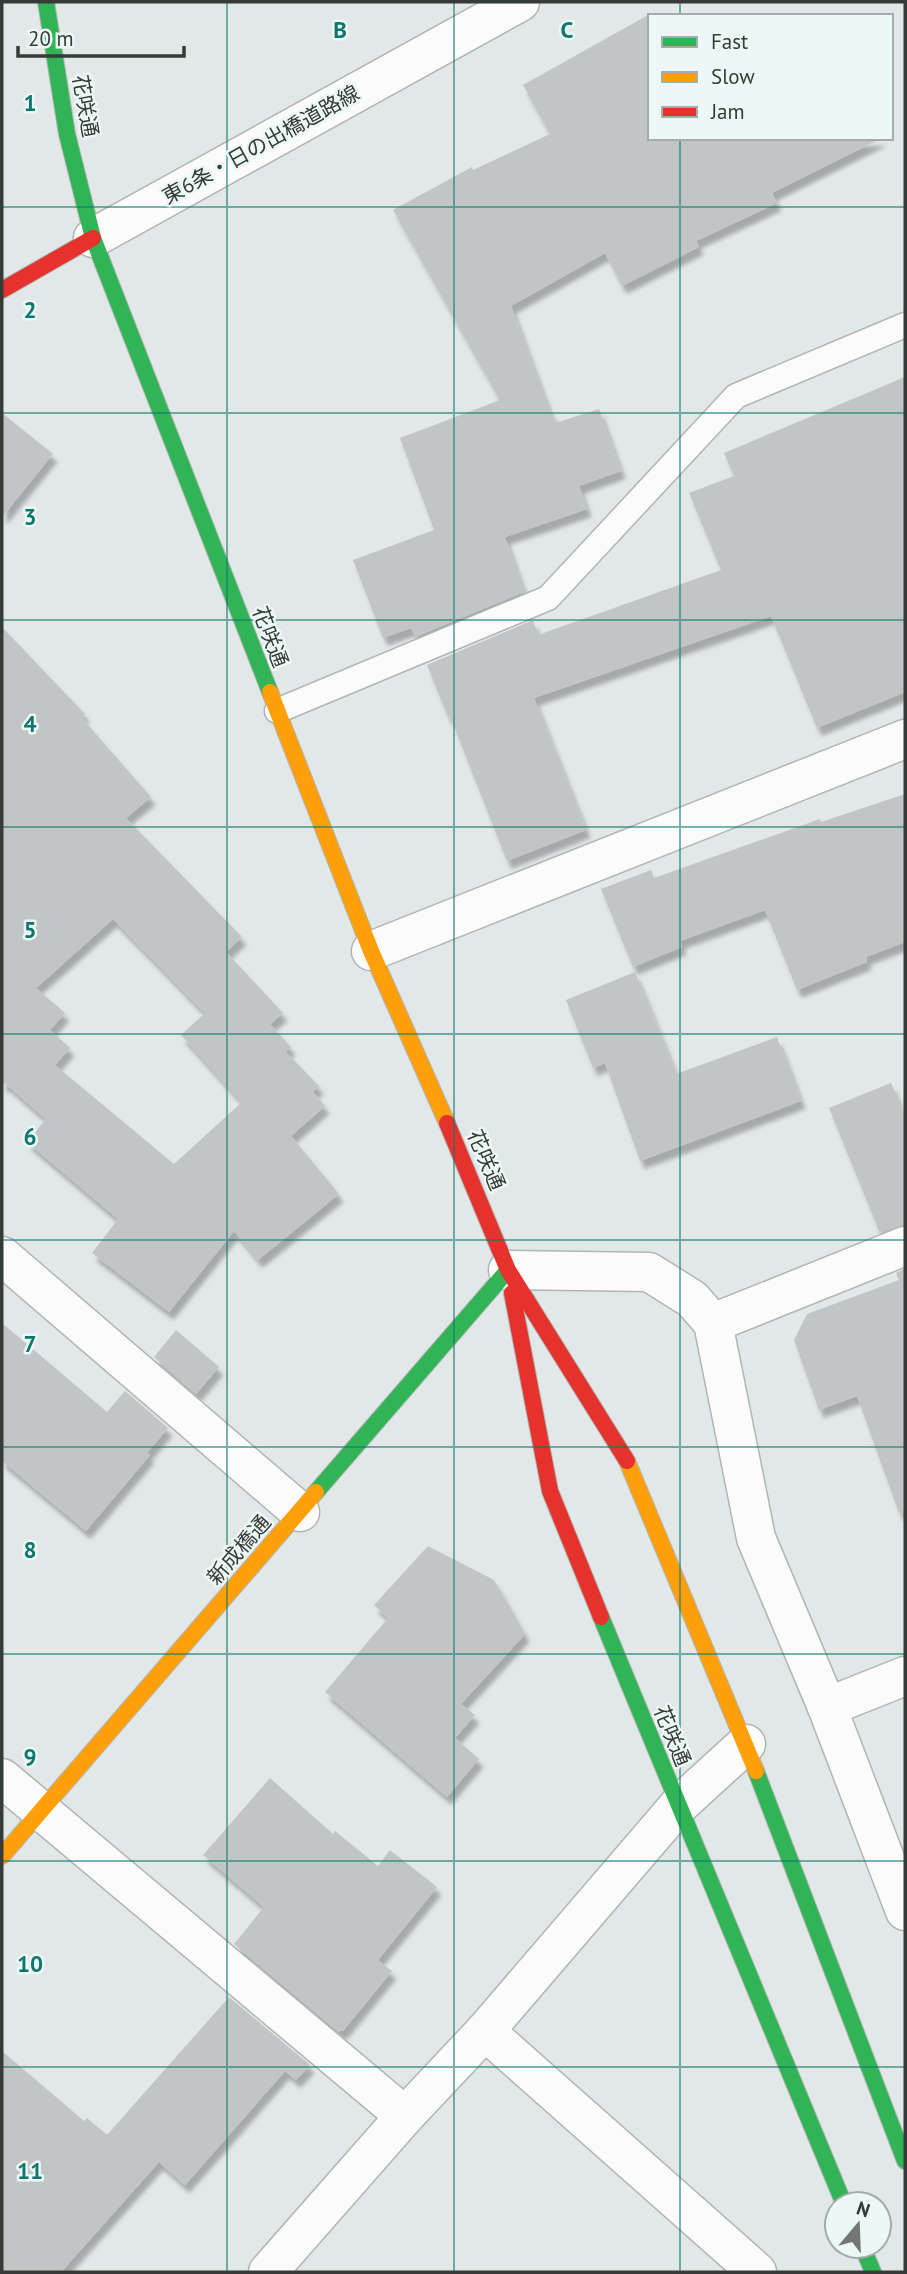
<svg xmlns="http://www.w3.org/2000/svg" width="907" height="2274" font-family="'PT Sans','Noto Sans JP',sans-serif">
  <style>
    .building { fill: #c2c5c5; fill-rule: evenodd; filter: url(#shadow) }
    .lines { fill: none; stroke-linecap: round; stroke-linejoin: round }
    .lane-casing { stroke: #b1b5b5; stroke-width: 27 }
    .street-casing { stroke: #b1b5b5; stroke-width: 41 }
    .fast-casing { stroke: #b1b5b5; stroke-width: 18 }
    .slow-casing { stroke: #b1b5b5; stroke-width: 18 }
    .jam-casing { stroke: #b1b5b5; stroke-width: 18 }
    .lane { stroke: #fbfbfb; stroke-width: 24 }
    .street { stroke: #fbfbfb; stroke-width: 38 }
    .fast { stroke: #30b455; stroke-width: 16 }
    .slow { stroke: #ff9f0a; stroke-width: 16 }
    .jam { stroke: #e5322d; stroke-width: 16 }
    .grid { fill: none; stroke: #0f766e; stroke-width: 2; stroke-opacity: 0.55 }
    .labels { text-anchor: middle; stroke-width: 5; stroke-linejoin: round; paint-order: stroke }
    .street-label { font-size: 21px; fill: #363a39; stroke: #ecf8f5 }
    .grid-label { font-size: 23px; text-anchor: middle; font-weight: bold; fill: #0f766e; stroke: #ecf8f5; stroke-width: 5; stroke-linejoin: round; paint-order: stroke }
  </style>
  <defs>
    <filter id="shadow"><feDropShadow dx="4.5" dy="8" stdDeviation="2" flood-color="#0004"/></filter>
  </defs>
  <rect width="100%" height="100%" fill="#e2e7e7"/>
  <!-- building -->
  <g class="building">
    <polygon points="650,14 650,138 882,138 772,193 777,203 696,241 699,247 622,286 605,253 511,306 550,413 552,412 556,423 599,409 621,471 579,486 587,509 505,537 524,592 415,637 411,628 383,638 353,560 434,530 400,438 500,400 393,210 472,167 473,170 550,134 523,85"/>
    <polygon points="905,377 905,692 817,728 771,616 534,698 586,830 507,861 450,716 448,717 427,665 533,620 538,635 721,570 689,493 734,476 724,453"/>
    <polygon points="2,413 53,454 2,517"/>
    <path d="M2 627 85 714 81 717 151 797 126 818 242 937 226 952 283 1013 270 1024 291 1047 286 1052 319 1086 313 1092 325 1106 291 1136 339 1194 258 1260 234 1231 169 1312 92 1253 118 1219 27 1142 46 1119 5 1083 2 1087ZM113 919 205 1013 181 1035 242 1102 174 1164 55 1065 70 1048 50 1030 65 1013 36 988Z"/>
    <polygon points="905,794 905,942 866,957 867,962 797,990 765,910 680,941 682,947 633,967 601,889 651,870 654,878 820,819 821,822"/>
    <polygon points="635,972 676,1074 777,1037 801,1101 640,1161 605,1063 593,1068 566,1000"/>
    <polygon points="891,1083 905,1118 905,1225 880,1233 829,1108"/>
    <polygon points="905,1269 905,1512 899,1513 857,1396 819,1410 794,1340 807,1314 899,1280 896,1273"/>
    <polygon points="2,1323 107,1412 125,1391 168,1428 147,1453 150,1455 86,1531 2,1461"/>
    <polygon points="176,1330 219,1367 196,1394 154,1357"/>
    <polygon points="428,1546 494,1580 525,1634 461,1704 475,1715 455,1738 479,1759 447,1797 325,1692 388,1618 374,1605"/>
    <polygon points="270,1778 333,1834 335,1831 378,1866 390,1850 437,1887 378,1960 392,1971 343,2031 341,2030 339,2032 234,1944 264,1907 203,1855"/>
    <polygon points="229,1997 310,2065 296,2080 285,2071 185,2185 159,2162 61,2272 2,2272 2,2051 84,2121 87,2118 107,2135"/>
  </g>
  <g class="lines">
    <defs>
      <polyline id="lane" points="277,711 548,598 736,396 905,325"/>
      <g id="street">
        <polyline points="93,238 520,2"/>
        <polyline points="371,951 905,739"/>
        <polyline points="2,1256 300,1512"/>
        <polyline points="508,1270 649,1272 692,1299 713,1323 756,1538 827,1707 905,1911"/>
        <polyline points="713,1323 905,1246"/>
        <polyline points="827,1707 905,1676"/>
        <polyline points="2,1778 405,2116"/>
        <polyline points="485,2031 757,2272"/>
        <polyline points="268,2272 405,2116 485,2031 678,1806 746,1744"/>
      </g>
      <g id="fast">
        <polyline points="46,2 67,134 93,238 270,692"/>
        <polyline points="316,1492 508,1270"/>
        <polyline points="601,1617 844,2204"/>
        <polyline points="756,1771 905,2161"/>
        <polyline points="862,2246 873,2272"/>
      </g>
      <g id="slow">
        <polyline points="270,692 371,951 447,1123"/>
        <polyline points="627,1461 756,1771"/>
        <polyline points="2,1856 316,1492"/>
      </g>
      <g id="jam">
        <polyline points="2,290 93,238"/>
        <polyline points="447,1123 508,1270 627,1461"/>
        <polyline points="512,1293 550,1491 601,1617"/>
      </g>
    </defs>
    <!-- lane casing -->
    <use href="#lane" class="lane-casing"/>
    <!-- street casing -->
    <use href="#street" class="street-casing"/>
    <!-- fast casing -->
    <use href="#fast" class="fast-casing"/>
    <!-- slow casing -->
    <use href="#slow" class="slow-casing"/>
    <!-- jam casing -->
    <use href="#jam" class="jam-casing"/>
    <!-- lane -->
    <use href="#lane" class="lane"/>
    <!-- street -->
    <use href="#street" class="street"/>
    <!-- fast -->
    <use href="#fast" class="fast"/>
    <!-- slow -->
    <use href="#slow" class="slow"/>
    <!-- jam -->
    <use href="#jam" class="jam"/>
  </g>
  <!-- grid -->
  <path class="grid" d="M227 2V2272M454 2V2272M680 2V16M680 138V2272M2 207H905M2 413H905M2 620H905M2 827H905M2 1034H905M2 1240H905M2 1447H905M2 1654H905M2 1861H905M2 2067H905"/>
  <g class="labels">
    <!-- street labels -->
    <g class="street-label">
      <text transform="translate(85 106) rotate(80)" y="7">花咲通</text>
      <text transform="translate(261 145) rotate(-29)" y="7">東6条・日の出橋道路線</text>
      <text transform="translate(270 637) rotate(69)" y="7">花咲通</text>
      <text transform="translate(486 1160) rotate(67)" y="7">花咲通</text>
      <text transform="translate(239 1550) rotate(-49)" y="7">新成橋通</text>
      <text transform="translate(672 1736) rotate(68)" y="7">花咲通</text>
    </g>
  </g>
  <g class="grid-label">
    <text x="340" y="38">B</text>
    <text x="567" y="38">C</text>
    <text x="30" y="111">1</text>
    <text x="30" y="318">2</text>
    <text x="30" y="525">3</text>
    <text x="30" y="732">4</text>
    <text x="30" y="938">5</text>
    <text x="30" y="1145">6</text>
    <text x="30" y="1352">7</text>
    <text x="30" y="1558">8</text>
    <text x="30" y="1765">9</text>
    <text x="30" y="1972">10</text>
    <text x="30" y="2179">11</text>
  </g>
  <!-- border -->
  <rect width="907" height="2274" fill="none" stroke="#363a39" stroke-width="7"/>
  <!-- legend -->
  <rect x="648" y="14" width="245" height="126" fill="#ecf8f5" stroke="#a3acaa" stroke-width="2"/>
  <rect x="662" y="37" width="35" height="10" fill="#30b455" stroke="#a3acaa" stroke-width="2"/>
  <text x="711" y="49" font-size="21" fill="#363a39">Fast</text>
  <rect x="662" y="72" width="35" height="10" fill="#ff9f0a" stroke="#a3acaa" stroke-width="2"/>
  <text x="711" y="84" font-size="21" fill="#363a39">Slow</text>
  <rect x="662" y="107" width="35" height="10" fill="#e5322d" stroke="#a3acaa" stroke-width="2"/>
  <text x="711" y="119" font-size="21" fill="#363a39">Jam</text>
  <!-- north arrow -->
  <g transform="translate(858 2225) rotate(19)"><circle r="33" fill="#ecf8f5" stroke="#a3acaa" stroke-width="2"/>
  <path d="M0-5L12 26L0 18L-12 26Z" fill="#727776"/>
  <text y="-10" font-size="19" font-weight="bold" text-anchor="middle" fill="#363a39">N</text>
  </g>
  <!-- scale -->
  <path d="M18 46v10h166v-10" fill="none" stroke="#363a39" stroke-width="3.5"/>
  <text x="28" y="46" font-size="21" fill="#363a39" stroke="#ecf8f5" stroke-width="5" paint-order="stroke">20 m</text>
</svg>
